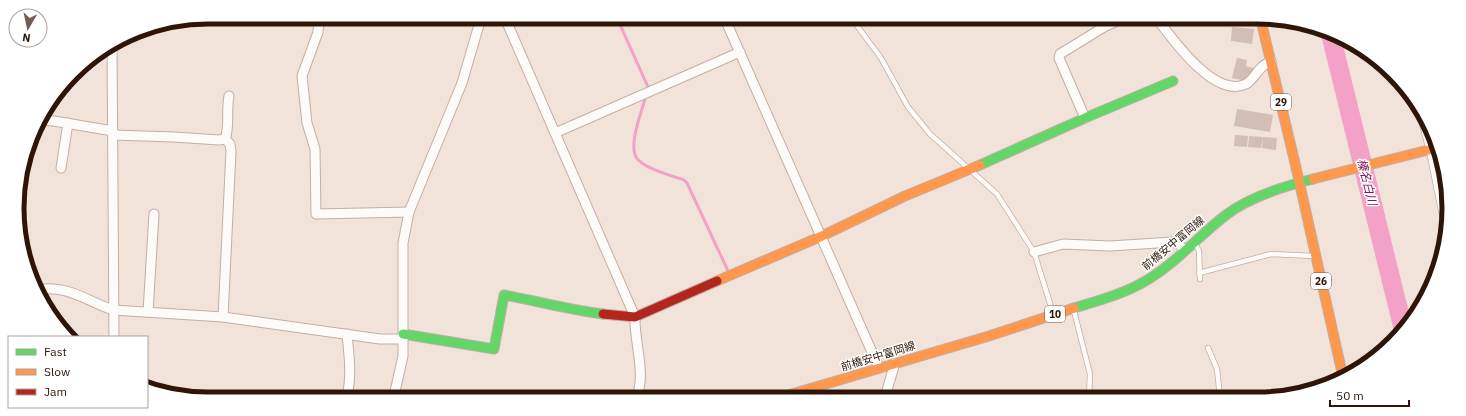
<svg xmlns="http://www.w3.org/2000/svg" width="1466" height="416" font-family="'IBM Plex Sans','Noto Sans JP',sans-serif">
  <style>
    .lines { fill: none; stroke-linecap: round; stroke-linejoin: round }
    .stream { stroke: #f4a1c8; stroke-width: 3 }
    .river { stroke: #f4a1c8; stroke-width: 19 }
    .building { fill: #d2beb4 }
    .lane-casing { stroke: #c2afa5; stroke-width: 6 }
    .street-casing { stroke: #c2afa5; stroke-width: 11 }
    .fast-casing { stroke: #c2afa5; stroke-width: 11 }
    .slow-casing { stroke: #c2afa5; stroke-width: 11 }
    .jam-casing { stroke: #c2afa5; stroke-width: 11 }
    .lane { stroke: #fdfbf9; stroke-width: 4.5 }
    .street { stroke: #fdfbf9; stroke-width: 9 }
    .fast { stroke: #63d668; stroke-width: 9 }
    .slow { stroke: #ff974d; stroke-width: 9 }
    .jam { stroke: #b3261e; stroke-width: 9 }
    .labels { text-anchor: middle; stroke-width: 3; stroke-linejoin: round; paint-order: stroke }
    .shield { fill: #fff; stroke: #6d5b52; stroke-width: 1 }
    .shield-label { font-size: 10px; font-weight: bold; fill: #2e1508 }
    .street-label { font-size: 11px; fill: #2e1508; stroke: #fff }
    .water-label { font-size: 12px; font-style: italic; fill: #7d1956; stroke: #fff }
    .rim { fill: none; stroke: #2e1508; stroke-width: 5 }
  </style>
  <rect width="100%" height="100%" fill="#f1e2da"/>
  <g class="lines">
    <!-- stream -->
    <g class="stream">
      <polyline points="617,18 648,87"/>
      <path d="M645 99C641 113 629 144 636 157 642 168 672 176 684 180L687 183 728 271"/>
    </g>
    <!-- river -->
    <polyline class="river" points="1331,36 1403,328"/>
  </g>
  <!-- building -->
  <g class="building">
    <polygon points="1232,27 1254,29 1252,44 1231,41"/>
    <polygon points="1237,58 1247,60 1246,66 1254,68 1252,76 1247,75 1246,81 1232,78"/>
    <polygon points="1237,109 1273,115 1270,132 1234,126"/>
    <polygon points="1235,135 1248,136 1247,147 1234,146"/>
    <polygon points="1249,136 1263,137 1261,148 1248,147"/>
    <polygon points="1263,137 1277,138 1276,150 1262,148"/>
  </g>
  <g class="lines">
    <defs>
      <g id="lane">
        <polyline points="852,19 881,58 908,107 930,134 997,194 1034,252 1053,313"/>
        <polyline points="1416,101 1429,151 1445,230"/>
        <polyline points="1195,243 1199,251 1200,279"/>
        <polyline points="1199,273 1271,254 1313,256"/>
        <polyline points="1074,311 1090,374 1089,397"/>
        <polyline points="1208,348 1217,369 1220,397"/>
      </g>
      <g id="street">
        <polyline points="319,17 318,32 302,76 307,123 315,149 316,214 409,212"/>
        <path d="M505 18 635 317C634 342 646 372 637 396"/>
        <polyline points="725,19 879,368"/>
        <path d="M1158 20C1174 41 1215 99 1246 84 1253 80 1257 71 1263 66 1265 64 1269 63 1271 61"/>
        <polyline points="112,46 114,337"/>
        <polyline points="1085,118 1059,58 1060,54 1104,27 1119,20"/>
        <polyline points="39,120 54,121 113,131"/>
        <polyline points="555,133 740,52"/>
        <path d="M113 135 174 137 219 140 225 139C230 127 226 110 229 96"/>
        <polyline points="61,168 68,123"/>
        <polyline points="1034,252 1063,244 1110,246 1173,242 1176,242 1185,250"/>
        <path d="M39 290C66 284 89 302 113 310L223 317 380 339H403"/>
        <polyline points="148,312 154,214"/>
        <polyline points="223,317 231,151 230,144 225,139"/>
        <path d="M347 396C352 375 349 355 347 334"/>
        <polyline points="394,396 403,356 403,243 409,212 462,83 481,18"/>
        <polyline points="885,397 895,363"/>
      </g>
      <g id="fast">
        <polyline points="980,165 1085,118 1173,81"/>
        <path d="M1074 308C1097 301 1120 295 1140 284 1173 267 1197 237 1226 215 1249 197 1285 186 1313 179"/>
        <path d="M403 334 494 349 504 295C537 301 570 310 603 314"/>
      </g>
      <g id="slow">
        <polyline points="1261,21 1295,163 1343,377"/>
        <polyline points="1313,179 1436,148"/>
        <polyline points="717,281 822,236 905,196 980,165"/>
        <polyline points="785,396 989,336 1074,308"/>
      </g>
      <polyline id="jam" points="603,314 635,317 717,281"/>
    </defs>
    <!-- lane casing -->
    <use href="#lane" class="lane-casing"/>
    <!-- street casing -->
    <use href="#street" class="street-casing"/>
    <!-- fast casing -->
    <use href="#fast" class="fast-casing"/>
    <!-- slow casing -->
    <use href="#slow" class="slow-casing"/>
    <!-- jam casing -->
    <use href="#jam" class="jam-casing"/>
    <!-- lane -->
    <use href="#lane" class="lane"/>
    <!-- street -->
    <use href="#street" class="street"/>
    <!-- fast -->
    <use href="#fast" class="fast"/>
    <!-- slow -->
    <use href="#slow" class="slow"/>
    <!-- jam -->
    <use href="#jam" class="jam"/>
  </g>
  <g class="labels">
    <!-- shield labels -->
    <g class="shield">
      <rect x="1271" y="94" width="20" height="16" rx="3"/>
      <rect x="1311" y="273" width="20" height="16" rx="3"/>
      <rect x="1045" y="306" width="20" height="16" rx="3"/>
    </g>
    <g class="shield-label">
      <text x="1281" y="106">29</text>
      <text x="1321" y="285">26</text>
      <text x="1055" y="318">10</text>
    </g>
    <!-- street labels -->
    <g class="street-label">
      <text transform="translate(1173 243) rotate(-40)" y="4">前橋安中富岡線</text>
      <text transform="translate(878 356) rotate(-17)" y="4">前橋安中富岡線</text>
    </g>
    <!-- water labels -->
    <g class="water-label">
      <text transform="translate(1367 182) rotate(76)" y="4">榛名白川</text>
    </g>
  </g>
  <!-- crop -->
  <path d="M0 0H1466V416H0ZM208 24H1258A184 184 0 0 1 1442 208V208A184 184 0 0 1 1258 392H208A184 184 0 0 1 24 208V208A184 184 0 0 1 208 24Z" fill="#fff" fill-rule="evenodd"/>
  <path class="rim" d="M208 24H1258A184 184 0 0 1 1442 208V208A184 184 0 0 1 1258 392H208A184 184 0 0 1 24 208V208A184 184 0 0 1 208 24Z"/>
  <!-- legend -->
  <rect x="8" y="336" width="140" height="72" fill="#ffffff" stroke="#aba19c"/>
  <rect x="16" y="349" width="20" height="6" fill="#63d668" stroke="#aba19c"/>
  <text x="44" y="356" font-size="12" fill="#2e1508">Fast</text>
  <rect x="16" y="369" width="20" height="6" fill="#ff974d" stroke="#aba19c"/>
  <text x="44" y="376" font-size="12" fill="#2e1508">Slow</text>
  <rect x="16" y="389" width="20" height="6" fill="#b3261e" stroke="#aba19c"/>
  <text x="44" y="396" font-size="12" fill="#2e1508">Jam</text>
  <!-- north arrow -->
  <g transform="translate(28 28) rotate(189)"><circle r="19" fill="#ffffff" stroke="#aba19c"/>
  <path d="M0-3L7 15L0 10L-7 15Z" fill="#725d52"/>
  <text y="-6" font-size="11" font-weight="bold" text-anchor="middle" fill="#2e1508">N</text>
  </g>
  <!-- scale -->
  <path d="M1330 400v6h79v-6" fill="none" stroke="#2e1508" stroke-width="2"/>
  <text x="1336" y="400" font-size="12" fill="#2e1508" stroke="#ffffff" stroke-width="3" paint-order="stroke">50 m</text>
</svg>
